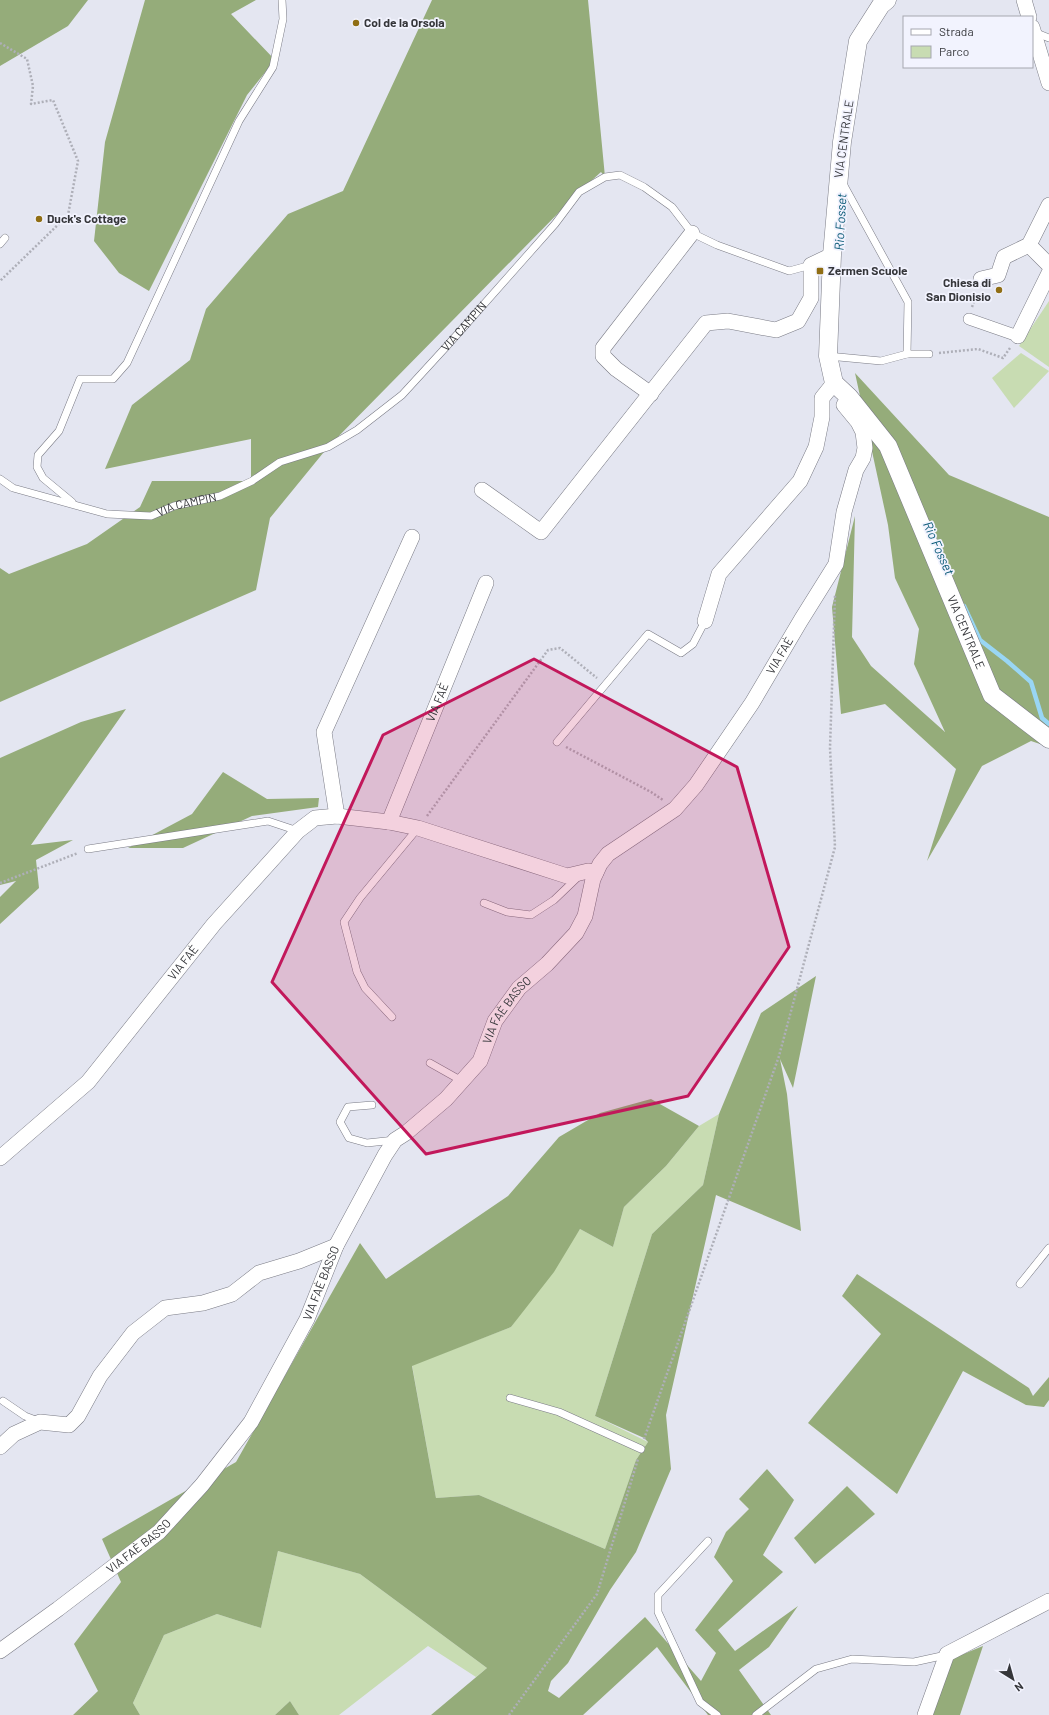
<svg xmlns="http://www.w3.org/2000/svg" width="1049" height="1715" font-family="Barlow,sans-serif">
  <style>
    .green { fill: #c8dcb2 }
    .forest { fill: #95ac7a }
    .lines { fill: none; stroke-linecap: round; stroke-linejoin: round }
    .stream { stroke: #99d6f4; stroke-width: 4.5 }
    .service-casing { stroke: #7a7b85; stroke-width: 8 }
    .pedestrian-casing { stroke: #7a7b85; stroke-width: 12 }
    .minor-casing { stroke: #7a7b85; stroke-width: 16 }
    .tertiary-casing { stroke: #7a7b85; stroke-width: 19 }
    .path { stroke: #aeafb8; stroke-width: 2.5; stroke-dasharray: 2 2; stroke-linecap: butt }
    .service { stroke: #fff; stroke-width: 7 }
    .pedestrian { stroke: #fff; stroke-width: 11 }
    .minor { stroke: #fff; stroke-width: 15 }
    .tertiary { stroke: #fff; stroke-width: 18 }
    .marked { fill: #c2185b; fill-opacity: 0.2; stroke: #c2185b; stroke-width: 3; stroke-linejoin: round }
    .poi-dot { fill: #906e14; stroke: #f2f3fe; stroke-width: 1.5 }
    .labels { text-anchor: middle; stroke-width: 3.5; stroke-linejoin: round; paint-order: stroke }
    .poi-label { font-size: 12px; font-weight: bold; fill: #35363a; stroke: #f2f3fe; text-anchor: start }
    .street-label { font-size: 12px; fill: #35363a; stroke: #f2f3fe }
    .water-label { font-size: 13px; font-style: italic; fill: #085976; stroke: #f2f3fe }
  </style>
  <rect width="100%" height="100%" fill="#e4e6f1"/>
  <!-- green -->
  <g class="green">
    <polygon points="1049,301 1049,367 1019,346"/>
    <polygon points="1021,353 1049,371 1014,408 992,378"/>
    <polygon points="719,1114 703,1185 652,1234 595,1416 648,1442 636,1460 605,1549 479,1495 436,1498 412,1365 511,1327 580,1229 613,1247 624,1207 666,1166 699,1126"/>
    <polygon points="278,1551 360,1574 487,1668 476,1677 428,1646 339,1715 299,1715 290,1701 275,1715 140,1715 133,1703 164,1635 217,1614 261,1628"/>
  </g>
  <!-- forest -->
  <g class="forest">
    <polygon points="0,0 88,0 68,26 0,66"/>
    <polygon points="145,0 256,0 231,14 275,60 247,95 149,291 119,273 94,241 105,142"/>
    <polygon points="432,0 588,0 605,177 601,172 579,192 328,447 270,518 256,590 0,702 0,568 9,574 87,544 140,507 152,481 251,481 251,439 105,469 132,405 190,360 206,309 288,214 343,191"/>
    <polygon points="855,373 949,475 1049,517 1049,747 1031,741 982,766 927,861 956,769 885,704 841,714 832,607 855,516 852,637 871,666 945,732 914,664 919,629 895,578 888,525"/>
    <polygon points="126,709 31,845 73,840 36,860 39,888 0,924 0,897 16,881 0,885 0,758 81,722"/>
    <polygon points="223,772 267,799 319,798 318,807 252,816 183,848 128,848 192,814"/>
    <polygon points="816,976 793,1088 780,1059 787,1094 801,1231 716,1195 666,1415 671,1469 636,1552 610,1590 568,1663 551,1681 548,1691 559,1698 645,1617 701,1681 716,1653 695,1630 733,1581 714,1557 726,1532 749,1509 739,1499 767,1469 794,1500 763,1555 783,1572 718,1630 735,1651 798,1606 769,1647 739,1670 771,1715 708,1715 657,1647 583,1715 431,1715 487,1668 360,1574 278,1551 261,1628 217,1614 164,1635 133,1703 140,1715 73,1715 98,1691 74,1644 121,1582 102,1539 236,1462 360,1243 386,1279 508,1196 559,1137 600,1113 651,1099 699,1126 666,1166 624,1207 613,1247 580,1229 554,1272 511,1327 412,1366 436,1498 479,1495 605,1549 636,1460 648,1442 644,1438 595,1416 652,1234 703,1185 719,1114 761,1013"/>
    <polygon points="857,1274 1029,1388 1033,1396 1049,1377 1049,1400 1044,1407 1026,1405 963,1371 897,1494 808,1423 881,1334 842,1296"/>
    <polygon points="847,1486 875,1514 815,1564 794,1538"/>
    <polygon points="983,1646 960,1715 925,1715 944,1662"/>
    <polygon points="290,1701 299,1715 275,1715"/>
  </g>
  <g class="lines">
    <!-- stream -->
    <polyline class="stream" points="964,606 980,640 1007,661 1031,682 1042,718 1049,724"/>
    <defs>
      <g id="service">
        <polyline points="1034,32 1049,38"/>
        <polyline points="842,182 908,302 907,354"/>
        <polyline points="0,244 5,238"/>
        <polyline points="828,356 881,361 907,354 929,354"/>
        <path id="s1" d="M0 479 13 488 107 514 151 516 174 506 220 496 252 481 280 462 328 447 357 430 402 395 446 347 555 224 579 192 605 177 620 175 644 187 672 207 692 233 717 245 789 271 811 265"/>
        <polyline points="72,502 43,478 37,467 38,455 59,431 80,379 113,379 127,363 239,121 273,67 283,19 282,0"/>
        <polyline points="557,742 648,634 681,653 693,644 705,621"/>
        <polyline points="88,849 268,821 298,831"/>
        <polyline points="484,903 507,912 531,915 554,900 578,877"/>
        <polyline points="392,1017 365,988 357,972 344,922 360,898 418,828"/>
        <polyline points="430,1063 462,1081"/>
        <polyline points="372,1105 348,1107 340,1122 349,1138 367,1143 395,1140"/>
        <polyline points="1020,1284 1049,1248"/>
        <polyline points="510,1398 559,1412 641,1449"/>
        <polyline points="3,1401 25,1416 38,1421"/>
        <polyline points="708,1541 658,1595 658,1612 700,1702 717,1715"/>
        <polyline points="756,1715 816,1669 852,1659 914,1662 946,1655"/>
      </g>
      <polyline id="pedestrian" points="969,319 1018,336"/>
      <g id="minor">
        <polyline points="1024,0 1029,17"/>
        <polyline points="1032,27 1049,83"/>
        <polyline points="1029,245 1049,265"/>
        <polyline points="981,279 998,275 1004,257 1029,245 1049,205"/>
        <polyline points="1018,336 1049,273"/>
        <polyline points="651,394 616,369 603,356 603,348 692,233"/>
        <polyline points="482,490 541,532 706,323 728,321 776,330 798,321 811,298 811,265 832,255"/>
        <polyline points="705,621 719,574 800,481 816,447 822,417 822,398 834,383"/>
        <polyline points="337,816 324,732 412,537"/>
        <path id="s2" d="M389 822 486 583"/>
        <path id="s3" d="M0 1158 88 1082 214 924 298 831 315 818 337 816 389 822 418 828 567 876 588 871 596 872"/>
        <polyline points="0,1447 14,1434 40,1422 69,1425 78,1416 100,1376 133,1333 165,1308 203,1303 232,1294 259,1273 299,1261 336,1246"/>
        <path id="s4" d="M0 1651 58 1609 159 1532 202 1485 251 1422 307 1319 336 1246 385 1155 395 1140 406 1133 446 1099 480 1061 495 1021 519 988 547 964 576 933 585 916 593 879 600 864 608 854 675 809 696 785 752 703 801 620 836 564 844 512 856 470 863 458 865 448 863 432 858 422 844 405 849 397"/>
        <polyline points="925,1715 947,1654 1049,1601"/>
      </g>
      <g id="tertiary">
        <path id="s5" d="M887 0 881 5 858 41 842 142 832 255 828 356 834 383 849 397 888 446 992 695 1049 739"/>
      </g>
    </defs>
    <!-- service casing -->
    <use href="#service" class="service-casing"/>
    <!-- pedestrian casing -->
    <use href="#pedestrian" class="pedestrian-casing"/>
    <!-- minor casing -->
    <use href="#minor" class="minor-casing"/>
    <!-- tertiary casing -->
    <use href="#tertiary" class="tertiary-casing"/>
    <!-- path -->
    <g class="path">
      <polyline points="0,43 27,59 33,86 31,104 53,100 78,161 68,215 0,281"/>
      <polyline points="972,307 977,293"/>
      <polyline points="939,353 978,349 1003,358 1010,348"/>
      <polyline points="566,747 651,792 663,800"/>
      <polyline points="427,816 548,650 560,648 597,678"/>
      <polyline points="0,883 78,853"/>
      <polyline points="644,1439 779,1056 835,847 830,748 835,595"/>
      <polyline points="509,1715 597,1594 638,1459"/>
    </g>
    <!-- service -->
    <use href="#service" class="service"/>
    <!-- pedestrian -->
    <use href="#pedestrian" class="pedestrian"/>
    <!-- minor -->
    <use href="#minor" class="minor"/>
    <!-- tertiary -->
    <use href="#tertiary" class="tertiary"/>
  </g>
  <!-- marked area -->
  <path class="marked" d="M534 659 737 767 789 947 688 1096 426 1154 272 982 383 735Z"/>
  <!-- markers -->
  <g class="poi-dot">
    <circle cx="356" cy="23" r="4"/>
    <circle cx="39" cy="219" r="4"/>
    <rect x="816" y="267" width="8" height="8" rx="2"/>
    <circle cx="999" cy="290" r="4"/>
  </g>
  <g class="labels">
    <!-- poi labels -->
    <g class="poi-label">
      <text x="364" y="27">Col de la Orsola</text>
      <text x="47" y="223">Duck's Cottage</text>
      <text x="828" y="275">Zermen Scuole</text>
      <text x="991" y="287" text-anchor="end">Chiesa di<tspan x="991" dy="14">San Dionisio</tspan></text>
    </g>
    <!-- street labels -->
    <g class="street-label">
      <text transform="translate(844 139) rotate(-82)" y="4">VIA CENTRALE</text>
      <text dy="4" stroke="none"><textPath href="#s1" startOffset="532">VIA CAMPIN</textPath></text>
      <text dy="4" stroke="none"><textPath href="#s1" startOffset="195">VIA CAMPIN</textPath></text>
      <text dy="4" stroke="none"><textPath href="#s5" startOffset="680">VIA CENTRALE</textPath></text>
      <text dy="4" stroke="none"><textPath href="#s4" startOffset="1292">VIA FAÈ</textPath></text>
      <text dy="4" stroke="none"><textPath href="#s2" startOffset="129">VIA FAÈ</textPath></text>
      <text dy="4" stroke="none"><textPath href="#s3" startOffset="269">VIA FAÈ</textPath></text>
      <text dy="4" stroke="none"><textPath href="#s4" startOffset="834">VIA FAÈ BASSO</textPath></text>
      <text dy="4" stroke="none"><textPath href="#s4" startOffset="498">VIA FAÈ BASSO</textPath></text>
      <text dy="4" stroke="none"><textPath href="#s4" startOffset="174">VIA FAÈ BASSO</textPath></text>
    </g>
    <!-- water labels -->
    <g class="water-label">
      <text transform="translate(840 222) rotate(-87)" y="5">Rio Fosset</text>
      <text transform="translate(939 548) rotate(66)" y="5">Rio Fosset</text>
    </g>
  </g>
  <!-- legend -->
  <rect x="903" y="16" width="130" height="52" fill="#f2f3fe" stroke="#a6a7b0"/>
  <rect x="911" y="29" width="20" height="6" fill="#ffffff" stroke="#a6a7b0"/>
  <text x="939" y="36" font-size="12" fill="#35363a">Strada</text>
  <rect x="911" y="46" width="20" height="12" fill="#c8dcb2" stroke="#a6a7b0"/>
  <text x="939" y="56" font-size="12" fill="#35363a">Parco</text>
  <!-- north arrow -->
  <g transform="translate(1013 1679) rotate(143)" stroke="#f2f3fe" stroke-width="3" paint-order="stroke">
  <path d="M0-3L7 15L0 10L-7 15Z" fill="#35363a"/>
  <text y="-6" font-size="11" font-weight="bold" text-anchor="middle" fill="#35363a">N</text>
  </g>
</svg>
